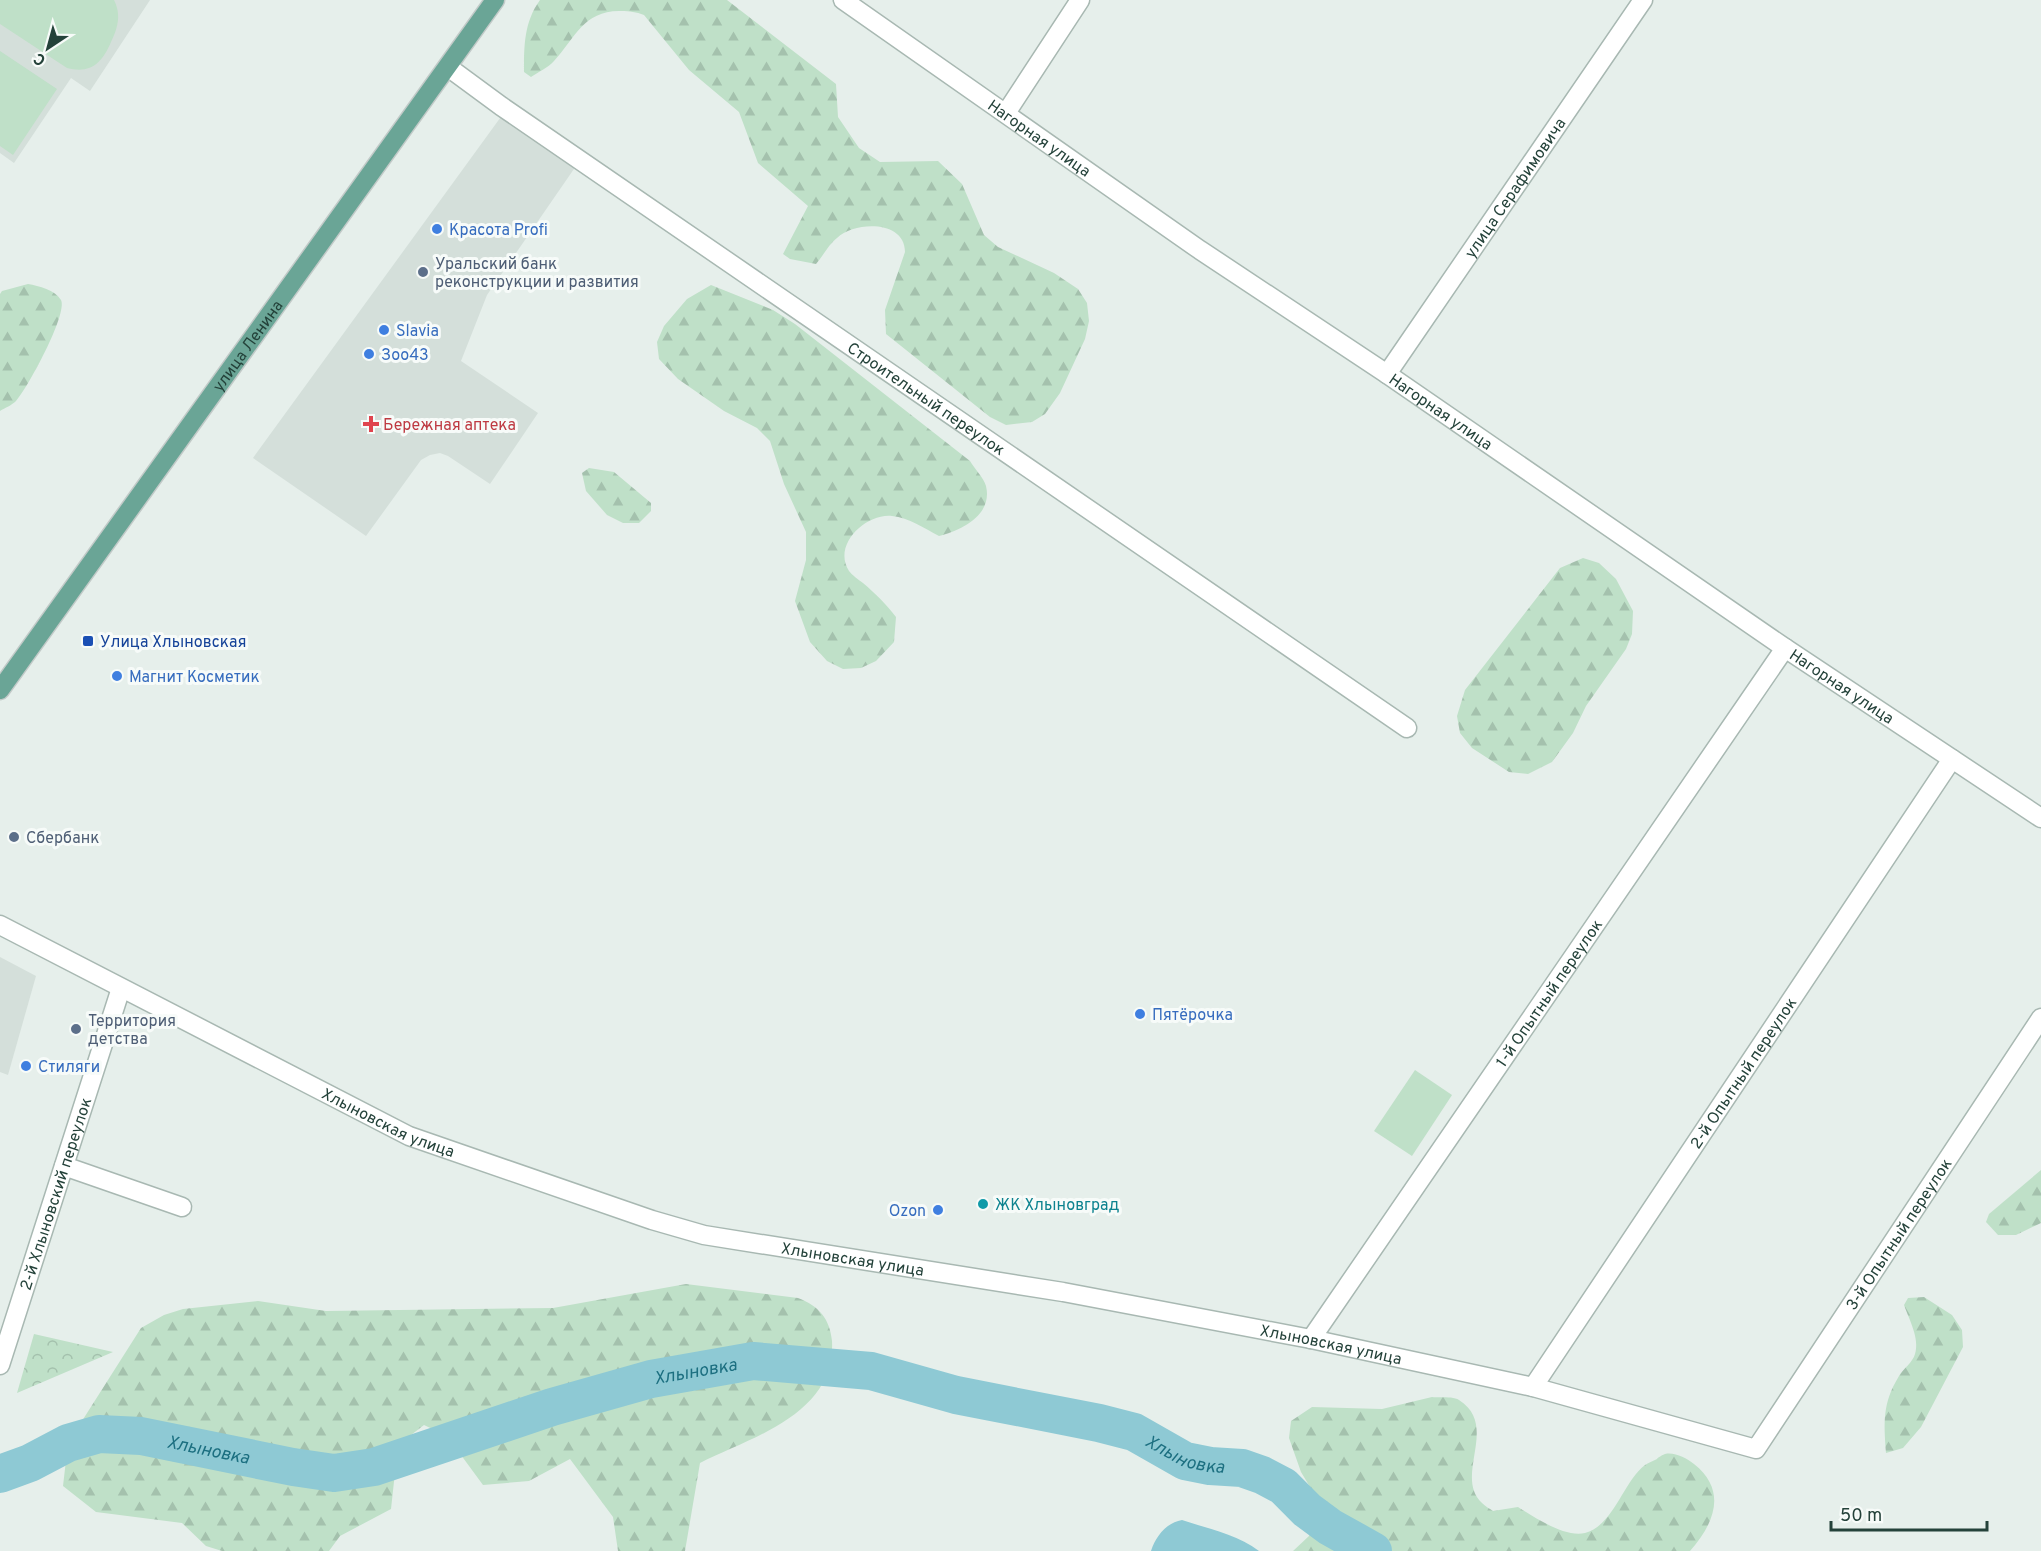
<svg xmlns="http://www.w3.org/2000/svg" width="2041" height="1551" font-family="Overpass,sans-serif">
  <style>
    .built { fill: #d4dfda }
    .forest { fill: url(#forest-firs) }
    .park { fill: url(#park-crowns) }
    .garden { fill: #bfe0c8 }
    .water { fill: #8ec9d4 }
    .lines { fill: none; stroke-linecap: round; stroke-linejoin: round }
    .river { stroke: #8ec9d4; stroke-width: 38 }
    .minor-casing { stroke: #a8b8b2; stroke-width: 21 }
    .primary-casing { stroke: #c2cac8; stroke-width: 21 }
    .minor { stroke: #fff; stroke-width: 18 }
    .primary { stroke: #6aa596; stroke-width: 18 }
    .shop-dot { fill: #3f7fe0; stroke: #f7fbf9; stroke-width: 2 }
    .service-dot { fill: #5c6f8a; stroke: #f7fbf9; stroke-width: 2 }
    .health-dot { fill: #e0444e; stroke: #f7fbf9; stroke-width: 2 }
    .transit-dot { fill: #1a4fb4; stroke: #f7fbf9; stroke-width: 2 }
    .culture-dot { fill: #0f9aa8; stroke: #f7fbf9; stroke-width: 2 }
    .labels { text-anchor: middle; stroke-width: 6; stroke-linejoin: round; paint-order: stroke }
    .street-label { font-size: 16px; fill: #24423a; stroke: #f7fbf9 }
    .shop-label { font-size: 16px; fill: #366cbe; stroke: #f7fbf9; text-anchor: start }
    .service-label { font-size: 16px; fill: #4e5e75; stroke: #f7fbf9; text-anchor: start }
    .health-label { font-size: 16px; fill: #be3a42; stroke: #f7fbf9; text-anchor: start }
    .transit-label { font-size: 16px; fill: #164399; stroke: #f7fbf9; text-anchor: start }
    .culture-label { font-size: 16px; fill: #0d838f; stroke: #f7fbf9; text-anchor: start }
    .water-label { font-size: 18px; font-style: italic; fill: #1c6f80; stroke: #f7fbf9 }
  </style>
  <defs>
    <pattern id="forest-firs" width="22" height="20" patternUnits="userSpaceOnUse" patternTransform="scale(1.5)"><rect width="22" height="20" fill="#bfe0c8"/><path d="M5 1l3.5 6h-7zM16 11l3.5 6h-7z" fill="#a4c1ad"/></pattern>
    <pattern id="park-crowns" width="20" height="18" patternUnits="userSpaceOnUse" patternTransform="scale(1.5)"><rect width="20" height="18" fill="#bfe0c8"/><path d="M2 6a3 3 0 1 1 6 0M12 15a3 3 0 1 1 6 0" fill="none" stroke="#a4c1ad"/></pattern>
  </defs>
  <rect width="100%" height="100%" fill="#e6efeb"/>
  <!-- built -->
  <g class="built">
    <polygon points="0,0 150,0 90,91 71,78 14,163 0,153"/>
    <polygon points="503,114 576,166 487,295 461,361 538,413 490,484 448,456 440,453 430,455 421,460 366,536 253,458"/>
    <polygon points="0,957 36,976 8,1075 0,1072"/>
  </g>
  <!-- forest -->
  <g class="forest">
    <path d="M540 0H727L836 84 838 117 859 148 880 162 938 161 962 184 984 235 998 247 1054 273 1078 289 1087 303 1089 321 1085 339 1060 393 1045 414 1032 422 1006 425 990 417 886 334 885 310 905 252C905 220 855 221 837 238 829 244 823 256 816 264L790 259 783 254 808 206 758 163 739 112 689 70 644 15C636 12 630 11 621 11 584 10 575 38 554 61 548 68 538 72 531 77L524 72C524 46 524 22 540 0Z"/>
    <path d="M28 284C39 286 55 290 61 300 68 314 27 389 16 401 12 405 5 408 0 411V294L2 291Z"/>
    <path d="M711 285 773 310 795 324 970 461C974 468 984 478 986 486 993 515 962 530 939 536 924 528 909 518 892 516 866 513 832 545 849 571 852 575 859 580 863 583 876 594 886 604 896 617L894 642 876 661 861 668 843 669 827 661 810 642 795 601 806 560V532L784 484 770 441 757 428 724 411 678 379 659 359 657 342 664 326 687 299Z"/>
    <polygon points="589,468 614,472 651,503 651,511 639,523 623,523 607,515 586,491 582,473"/>
    <polygon points="1583,558 1599,563 1616,579 1633,611 1632,634 1626,649 1586,706 1573,733 1552,762 1528,774 1509,772 1472,748 1460,733 1457,716 1465,690 1560,568"/>
    <polygon points="2041,1170 2041,1223 2016,1235 1998,1235 1986,1222 1989,1214"/>
    <path d="M686 1284 798 1298C819 1306 830 1319 832 1341 836 1414 752 1437 700 1463L685 1551H618L613 1517 570 1459 529 1481 483 1485 447 1436 424 1425 398 1445 391 1509 340 1536 329 1551H222L206 1546 182 1523 96 1512 63 1486 68 1443 141 1328 164 1315 183 1309 258 1301 326 1311 553 1308Z"/>
    <path d="M1924 1297 1952 1315 1962 1330 1963 1347 1921 1427 1903 1448 1886 1453C1884 1422 1882 1404 1899 1376 1903 1369 1913 1362 1915 1354 1920 1339 1909 1319 1904 1305L1908 1298Z"/>
    <path d="M1432 1397C1439 1398 1453 1396 1459 1400 1500 1426 1453 1476 1482 1503 1485 1506 1490 1509 1493 1511L1518 1507C1534 1517 1565 1538 1585 1533 1614 1525 1623 1482 1645 1465 1648 1463 1653 1461 1657 1459 1657 1458 1664 1454 1665 1454 1675 1452 1686 1458 1694 1464 1728 1491 1714 1524 1690 1551H1293L1309 1536 1320 1511 1319 1502 1301 1472 1289 1438 1291 1421 1312 1407 1382 1409Z"/>
  </g>
  <!-- park -->
  <polygon class="park" points="34,1334 113,1352 17,1393"/>
  <!-- garden -->
  <g class="garden">
    <path d="M0 0H114C116 4 118 10 118 14 119 23 115 34 111 42 102 63 91 74 67 68L0 24Z"/>
    <polygon points="0,51 57,89 13,155 0,146"/>
    <polygon points="1415,1070 1452,1095 1412,1156 1374,1131"/>
  </g>
  <!-- water -->
  <path class="water" d="M1182 1520C1208 1529 1237 1534 1259 1551H1151C1156 1536 1166 1523 1182 1520Z"/>
  <g class="lines">
    <!-- river -->
    <path class="river" id="s1" d="M0 1474 30 1463 68 1443 99 1434 141 1436 293 1467 334 1473 374 1467 552 1407 651 1379 753 1361 871 1371 956 1395 1099 1423 1134 1432 1185 1461 1210 1466 1242 1468 1262 1475 1283 1486 1307 1510 1330 1527 1373 1551"/>
    <defs>
      <g id="minor">
        <path id="s2" d="M843 0 1200 250 1387 374 1785 648 2041 818"/>
        <path id="s3" d="M448 67 501 106 1407 728"/>
        <polyline points="1006,113 1080,0"/>
        <path id="s4" d="M1387 374 1643 0"/>
        <path id="s5" d="M0 925 409 1136 652 1220 704 1235 1063 1292 1311 1339 1533 1387 1756 1449 2041 1018"/>
        <polyline points="64,1166 182,1207"/>
        <path id="s6" d="M1311 1339 1785 648"/>
        <path id="s7" d="M0 1365 121 988"/>
        <path id="s8" d="M1533 1387 1952 759"/>
      </g>
      <g id="primary">
        <path id="s9" d="M0 690 495 0"/>
      </g>
    </defs>
    <!-- minor casing -->
    <use href="#minor" class="minor-casing"/>
    <!-- primary casing -->
    <use href="#primary" class="primary-casing"/>
    <!-- minor -->
    <use href="#minor" class="minor"/>
    <!-- primary -->
    <use href="#primary" class="primary"/>
  </g>
  <!-- markers -->
  <g class="shop-dot">
    <circle cx="437" cy="229" r="6"/>
    <circle cx="384" cy="330" r="6"/>
    <circle cx="369" cy="354" r="6"/>
    <circle cx="117" cy="676" r="6"/>
    <circle cx="1140" cy="1014" r="6"/>
    <circle cx="26" cy="1066" r="6"/>
    <circle cx="938" cy="1210" r="6"/>
  </g>
  <g class="service-dot">
    <circle cx="423" cy="272" r="6"/>
    <circle cx="14" cy="837" r="6"/>
    <circle cx="76" cy="1029" r="6"/>
  </g>
  <path class="health-dot" d="M368 415h6v6h6v6h-6v6h-6v-6h-6v-6h6z"/>
  <rect class="transit-dot" x="82" y="635" width="12" height="12" rx="3"/>
  <circle class="culture-dot" cx="983" cy="1204" r="6"/>
  <g class="labels">
    <!-- street labels -->
    <g class="street-label">
      <text dy="6" stroke="none"><textPath href="#s2" startOffset="240">Нагорная улица</textPath></text>
      <text dy="6" stroke="none"><textPath href="#s4" startOffset="226">улица Серафимовича</textPath></text>
      <text dy="6" stroke="none"><textPath href="#s9" startOffset="424">улица Ленина</textPath></text>
      <text dy="6" stroke="none"><textPath href="#s3" startOffset="582">Строительный переулок</textPath></text>
      <text dy="6" stroke="none"><textPath href="#s2" startOffset="726">Нагорная улица</textPath></text>
      <text dy="6" stroke="none"><textPath href="#s2" startOffset="1212">Нагорная улица</textPath></text>
      <text dy="6" stroke="none"><textPath href="#s6" startOffset="420">1-й Опытный переулок</textPath></text>
      <text dy="6" stroke="none"><textPath href="#s8" startOffset="378">2-й Опытный переулок</textPath></text>
      <text dy="6" stroke="none"><textPath href="#s5" startOffset="436">Хлыновская улица</textPath></text>
      <text dy="6" stroke="none"><textPath href="#s7" startOffset="180">2-й Хлыновский переулок</textPath></text>
      <text dy="6" stroke="none"><textPath href="#s5" startOffset="2104">3-й Опытный переулок</textPath></text>
      <text dy="6" stroke="none"><textPath href="#s5" startOffset="922">Хлыновская улица</textPath></text>
      <text dy="6" stroke="none"><textPath href="#s5" startOffset="1408">Хлыновская улица</textPath></text>
    </g>
    <!-- shop labels -->
    <g class="shop-label">
      <text x="449" y="235">Красота Profi</text>
      <text x="396" y="336">Slavia</text>
      <text x="381" y="360">Зоо43</text>
      <text x="129" y="682">Магнит Косметик</text>
      <text x="1152" y="1020">Пятёрочка</text>
      <text x="38" y="1072">Стиляги</text>
      <text x="926" y="1216" text-anchor="end">Ozon</text>
    </g>
    <!-- service labels -->
    <g class="service-label">
      <text x="435" y="269">Уральский банк<tspan x="435" dy="18">реконструкции и развития</tspan></text>
      <text x="26" y="843">Сбербанк</text>
      <text x="88" y="1026">Территория<tspan x="88" dy="18">детства</tspan></text>
    </g>
    <!-- health labels -->
    <g class="health-label">
      <text x="383" y="430">Бережная аптека</text>
    </g>
    <!-- transit labels -->
    <g class="transit-label">
      <text x="100" y="647">Улица Хлыновская</text>
    </g>
    <!-- culture labels -->
    <g class="culture-label">
      <text x="995" y="1210">ЖК Хлыновград</text>
    </g>
    <!-- water labels -->
    <g class="water-label">
      <text dy="6" stroke="none"><textPath href="#s1" startOffset="722">Хлыновка</textPath></text>
      <text dy="6" stroke="none"><textPath href="#s1" startOffset="218">Хлыновка</textPath></text>
      <text dy="6" stroke="none"><textPath href="#s1" startOffset="1226">Хлыновка</textPath></text>
    </g>
  </g>
  <!-- north arrow -->
  <g transform="translate(48 48) rotate(216)" stroke="#f7fbf9" stroke-width="4.5" paint-order="stroke">
  <path d="M0-4.5L10 22L0 15L-10 22Z" fill="#24423a"/>
  <text y="-9" font-size="16" font-weight="bold" text-anchor="middle" fill="#24423a">С</text>
  </g>
  <!-- scale -->
  <path d="M1831 1521v9h156v-9" fill="none" stroke="#24423a" stroke-width="3"/>
  <text x="1840" y="1521" font-size="18" fill="#24423a" stroke="#f7fbf9" stroke-width="4.5" paint-order="stroke">50 m</text>
</svg>
